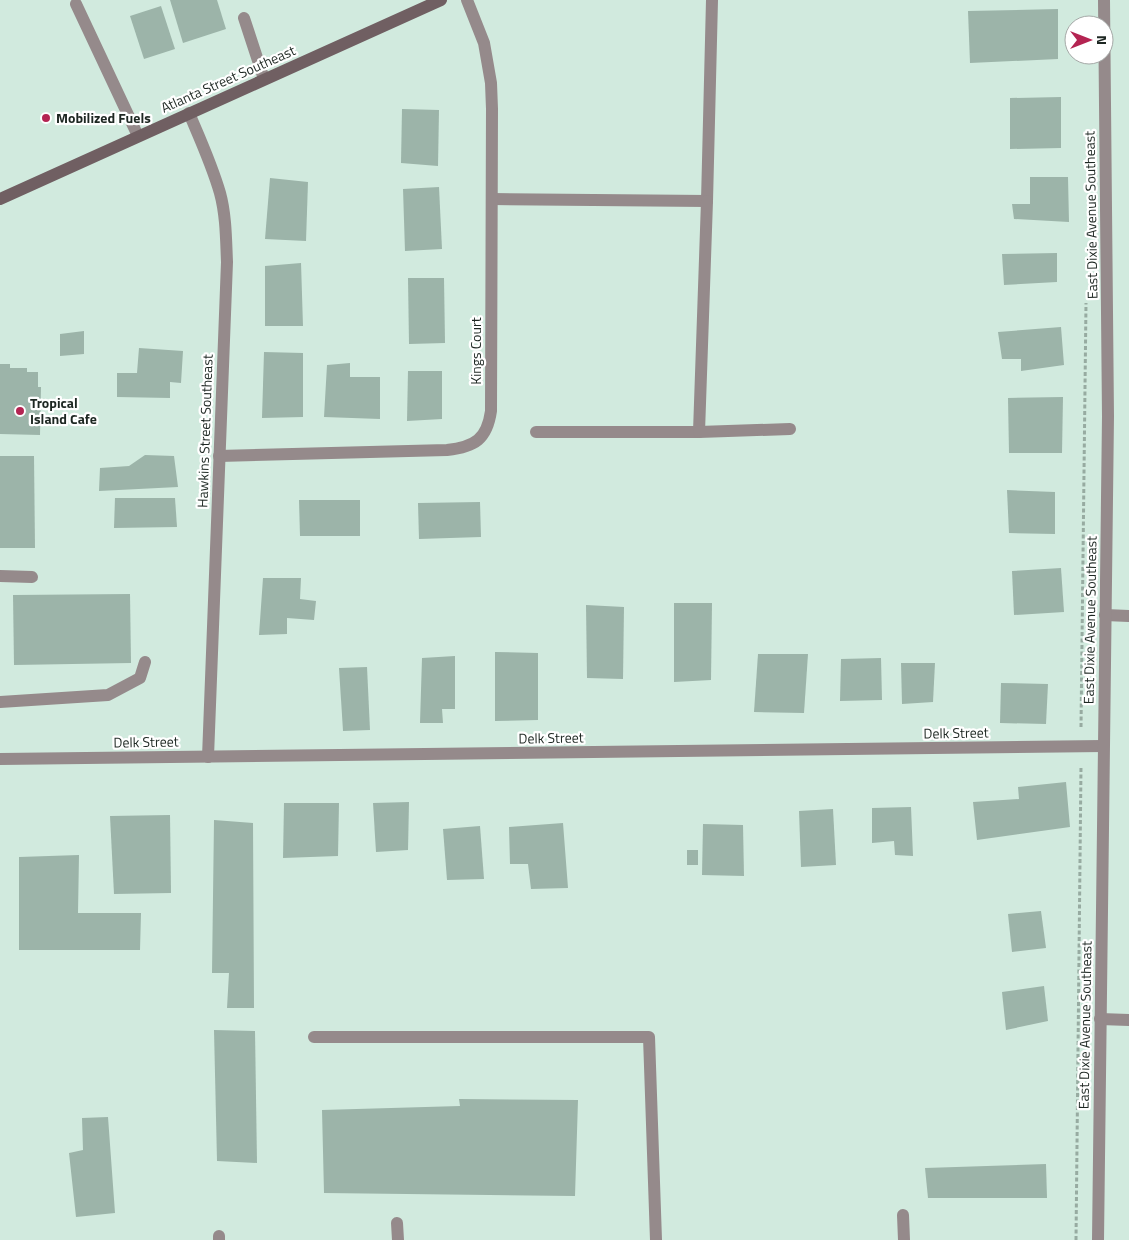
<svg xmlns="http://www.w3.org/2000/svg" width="1129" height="1240" font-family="'Titillium Web',sans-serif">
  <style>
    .building { fill: #9cb4a9 }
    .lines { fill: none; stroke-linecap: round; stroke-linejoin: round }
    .path { stroke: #97aba1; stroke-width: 3; stroke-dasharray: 4 2.5; stroke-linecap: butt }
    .service { stroke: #958a8b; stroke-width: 12 }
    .minor { stroke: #958a8b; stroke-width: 12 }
    .secondary { stroke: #705f62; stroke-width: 12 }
    .poi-dot { fill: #b42452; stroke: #fff; stroke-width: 2 }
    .labels { text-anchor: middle; stroke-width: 4.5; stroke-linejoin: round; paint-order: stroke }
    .street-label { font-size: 14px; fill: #1d2722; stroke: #fff }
    .poi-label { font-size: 14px; font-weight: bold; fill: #1d2722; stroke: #fff; text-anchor: start }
  </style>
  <rect width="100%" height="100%" fill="#d1eade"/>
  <!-- building -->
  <g class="building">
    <polygon points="170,0 217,0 226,29 183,43"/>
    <polygon points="161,6 175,49 144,59 130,16"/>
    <polygon points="1058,9 1058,59 970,63 968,11"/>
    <polygon points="1061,97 1061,148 1010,149 1010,98"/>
    <polygon points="402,109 439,110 438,166 401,163"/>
    <polygon points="1030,177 1068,177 1069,222 1014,219 1012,204 1030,204"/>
    <polygon points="270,178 308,182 306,241 265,239"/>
    <polygon points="439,187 442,249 405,251 403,189"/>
    <polygon points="1057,253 1057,282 1004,285 1002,254"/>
    <polygon points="301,263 303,326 265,326 265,266"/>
    <polygon points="408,278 444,278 445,343 409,344"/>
    <polygon points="1061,327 1064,365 1021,371 1021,359 1002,359 998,332"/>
    <polygon points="84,331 84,354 60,356 60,334"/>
    <polygon points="139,348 183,351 181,383 170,382 170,398 117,397 117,373 137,373"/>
    <polygon points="264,352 303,353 303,417 262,418"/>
    <polygon points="350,363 350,377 380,377 380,419 324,417 327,365"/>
    <polygon points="0,364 10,364 10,368 27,368 27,372 38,372 38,387 41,387 40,435 0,434"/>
    <polygon points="408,371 442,371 442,419 407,421"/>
    <polygon points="1063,397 1062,453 1009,453 1008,398"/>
    <polygon points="145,455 174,456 178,487 99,491 100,468 129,466"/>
    <polygon points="0,456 34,456 35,548 0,548"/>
    <polygon points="1007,490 1055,492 1055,534 1009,533"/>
    <polygon points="115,498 175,498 177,527 114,528"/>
    <polygon points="299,500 360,500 360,536 300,536"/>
    <polygon points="480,502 481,537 419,539 418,503"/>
    <polygon points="1061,568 1064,612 1014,615 1012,571"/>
    <polygon points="263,578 301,578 300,599 316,601 314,620 287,618 287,634 259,635"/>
    <polygon points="130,594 131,663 14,665 13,595"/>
    <polygon points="674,603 712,603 711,680 674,682"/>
    <polygon points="586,605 624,607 623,679 587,678"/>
    <polygon points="495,652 538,653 538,720 495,721"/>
    <polygon points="758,654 808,654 804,713 754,712"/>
    <polygon points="455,656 455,709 442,709 443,723 420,723 422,658"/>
    <polygon points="881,658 882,700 840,701 841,659"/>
    <polygon points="901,663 935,663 933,702 902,704"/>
    <polygon points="367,667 370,730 343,731 339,668"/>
    <polygon points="1001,683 1048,684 1046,724 1000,723"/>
    <polygon points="1066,782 1070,827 977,840 973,802 1019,799 1018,787"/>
    <polygon points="409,802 408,850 376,852 373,803"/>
    <polygon points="284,803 339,803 338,856 283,858"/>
    <polygon points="911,807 913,856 895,855 894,841 872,843 872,808"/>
    <polygon points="833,809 836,865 801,867 799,811"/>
    <polygon points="170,815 171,893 114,894 110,816"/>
    <polygon points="214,820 253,823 254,1008 227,1008 229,973 212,973"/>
    <polygon points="563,823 568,888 531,889 528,864 510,864 509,827"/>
    <polygon points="703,824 743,825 744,876 702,875"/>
    <polygon points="480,826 484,879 447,880 443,829"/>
    <rect x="687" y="850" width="11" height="15"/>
    <polygon points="79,855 78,913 141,913 140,950 19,950 19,857"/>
    <polygon points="1041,911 1046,948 1012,952 1008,914"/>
    <polygon points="1044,986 1048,1021 1006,1030 1002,992"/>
    <polygon points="214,1030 255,1031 257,1163 217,1161"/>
    <polygon points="459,1099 578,1100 575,1196 324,1193 322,1110 460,1106"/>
    <polygon points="108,1117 115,1213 76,1217 69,1153 83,1150 82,1118"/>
    <polygon points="1046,1164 1047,1198 928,1198 925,1168"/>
  </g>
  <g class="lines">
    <!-- path -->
    <g class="path">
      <polyline points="1081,727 1086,303"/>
      <polyline points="1076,1240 1081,766"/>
    </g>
    <!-- service -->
    <g class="service">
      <polyline points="76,4 138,136"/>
      <polyline points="244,18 264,79"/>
      <polyline points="0,576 32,577"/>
      <polyline points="0,702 108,695 140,678 145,662"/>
      <polyline points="1100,1019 1129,1020"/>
      <polyline points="314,1037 649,1037 656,1240"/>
      <polyline points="903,1215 904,1240"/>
      <polyline points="397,1223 398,1240"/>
      <polyline points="219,1236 219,1240"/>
    </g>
    <!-- minor -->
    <g class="minor">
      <path d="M189 113C200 139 212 165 220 193 226 215 226 239 227 262L208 757"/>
      <polyline points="492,199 707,201 712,0"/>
      <polyline points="536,432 699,432 707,201"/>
      <polyline points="699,432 790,429"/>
      <path d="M219 456 447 450C475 447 487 439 491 411L492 109 491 83 484 43 467 0"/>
      <polyline points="1105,615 1129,616"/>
      <polyline points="0,759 1103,746"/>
      <polyline points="1098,1240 1108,416 1104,0"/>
    </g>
    <!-- secondary -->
    <polyline class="secondary" points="0,199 441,0"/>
  </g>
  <!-- markers -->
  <g class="poi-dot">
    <circle cx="46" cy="118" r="5"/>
    <circle cx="20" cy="411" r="5"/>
  </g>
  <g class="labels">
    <!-- street labels -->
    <g class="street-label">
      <text transform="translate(228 79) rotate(-24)" y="5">Atlanta Street Southeast</text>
      <text transform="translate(1091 215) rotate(-91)" y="5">East Dixie Avenue Southeast</text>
      <text transform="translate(476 351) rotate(-90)" y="5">Kings Court</text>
      <text transform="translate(205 431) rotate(-88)" y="5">Hawkins Street Southeast</text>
      <text transform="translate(1090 620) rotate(-89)" y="5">East Dixie Avenue Southeast</text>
      <text transform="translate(956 733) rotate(-1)" y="5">Delk Street</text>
      <text transform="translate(551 738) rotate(-1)" y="5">Delk Street</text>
      <text transform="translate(146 742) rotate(-1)" y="5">Delk Street</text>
      <text transform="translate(1085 1025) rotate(-89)" y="5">East Dixie Avenue Southeast</text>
    </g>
    <!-- poi labels -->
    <g class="poi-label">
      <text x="56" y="123">Mobilized Fuels</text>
      <text x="30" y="408">Tropical<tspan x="30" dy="16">Island Cafe</tspan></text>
    </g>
  </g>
  <!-- north arrow -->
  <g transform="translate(1089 40) rotate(90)"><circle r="24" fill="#ffffff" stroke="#a5a9a7"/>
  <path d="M0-4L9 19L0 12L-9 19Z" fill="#b42452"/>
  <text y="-8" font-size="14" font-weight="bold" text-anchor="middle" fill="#1d2722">N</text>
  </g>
</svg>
